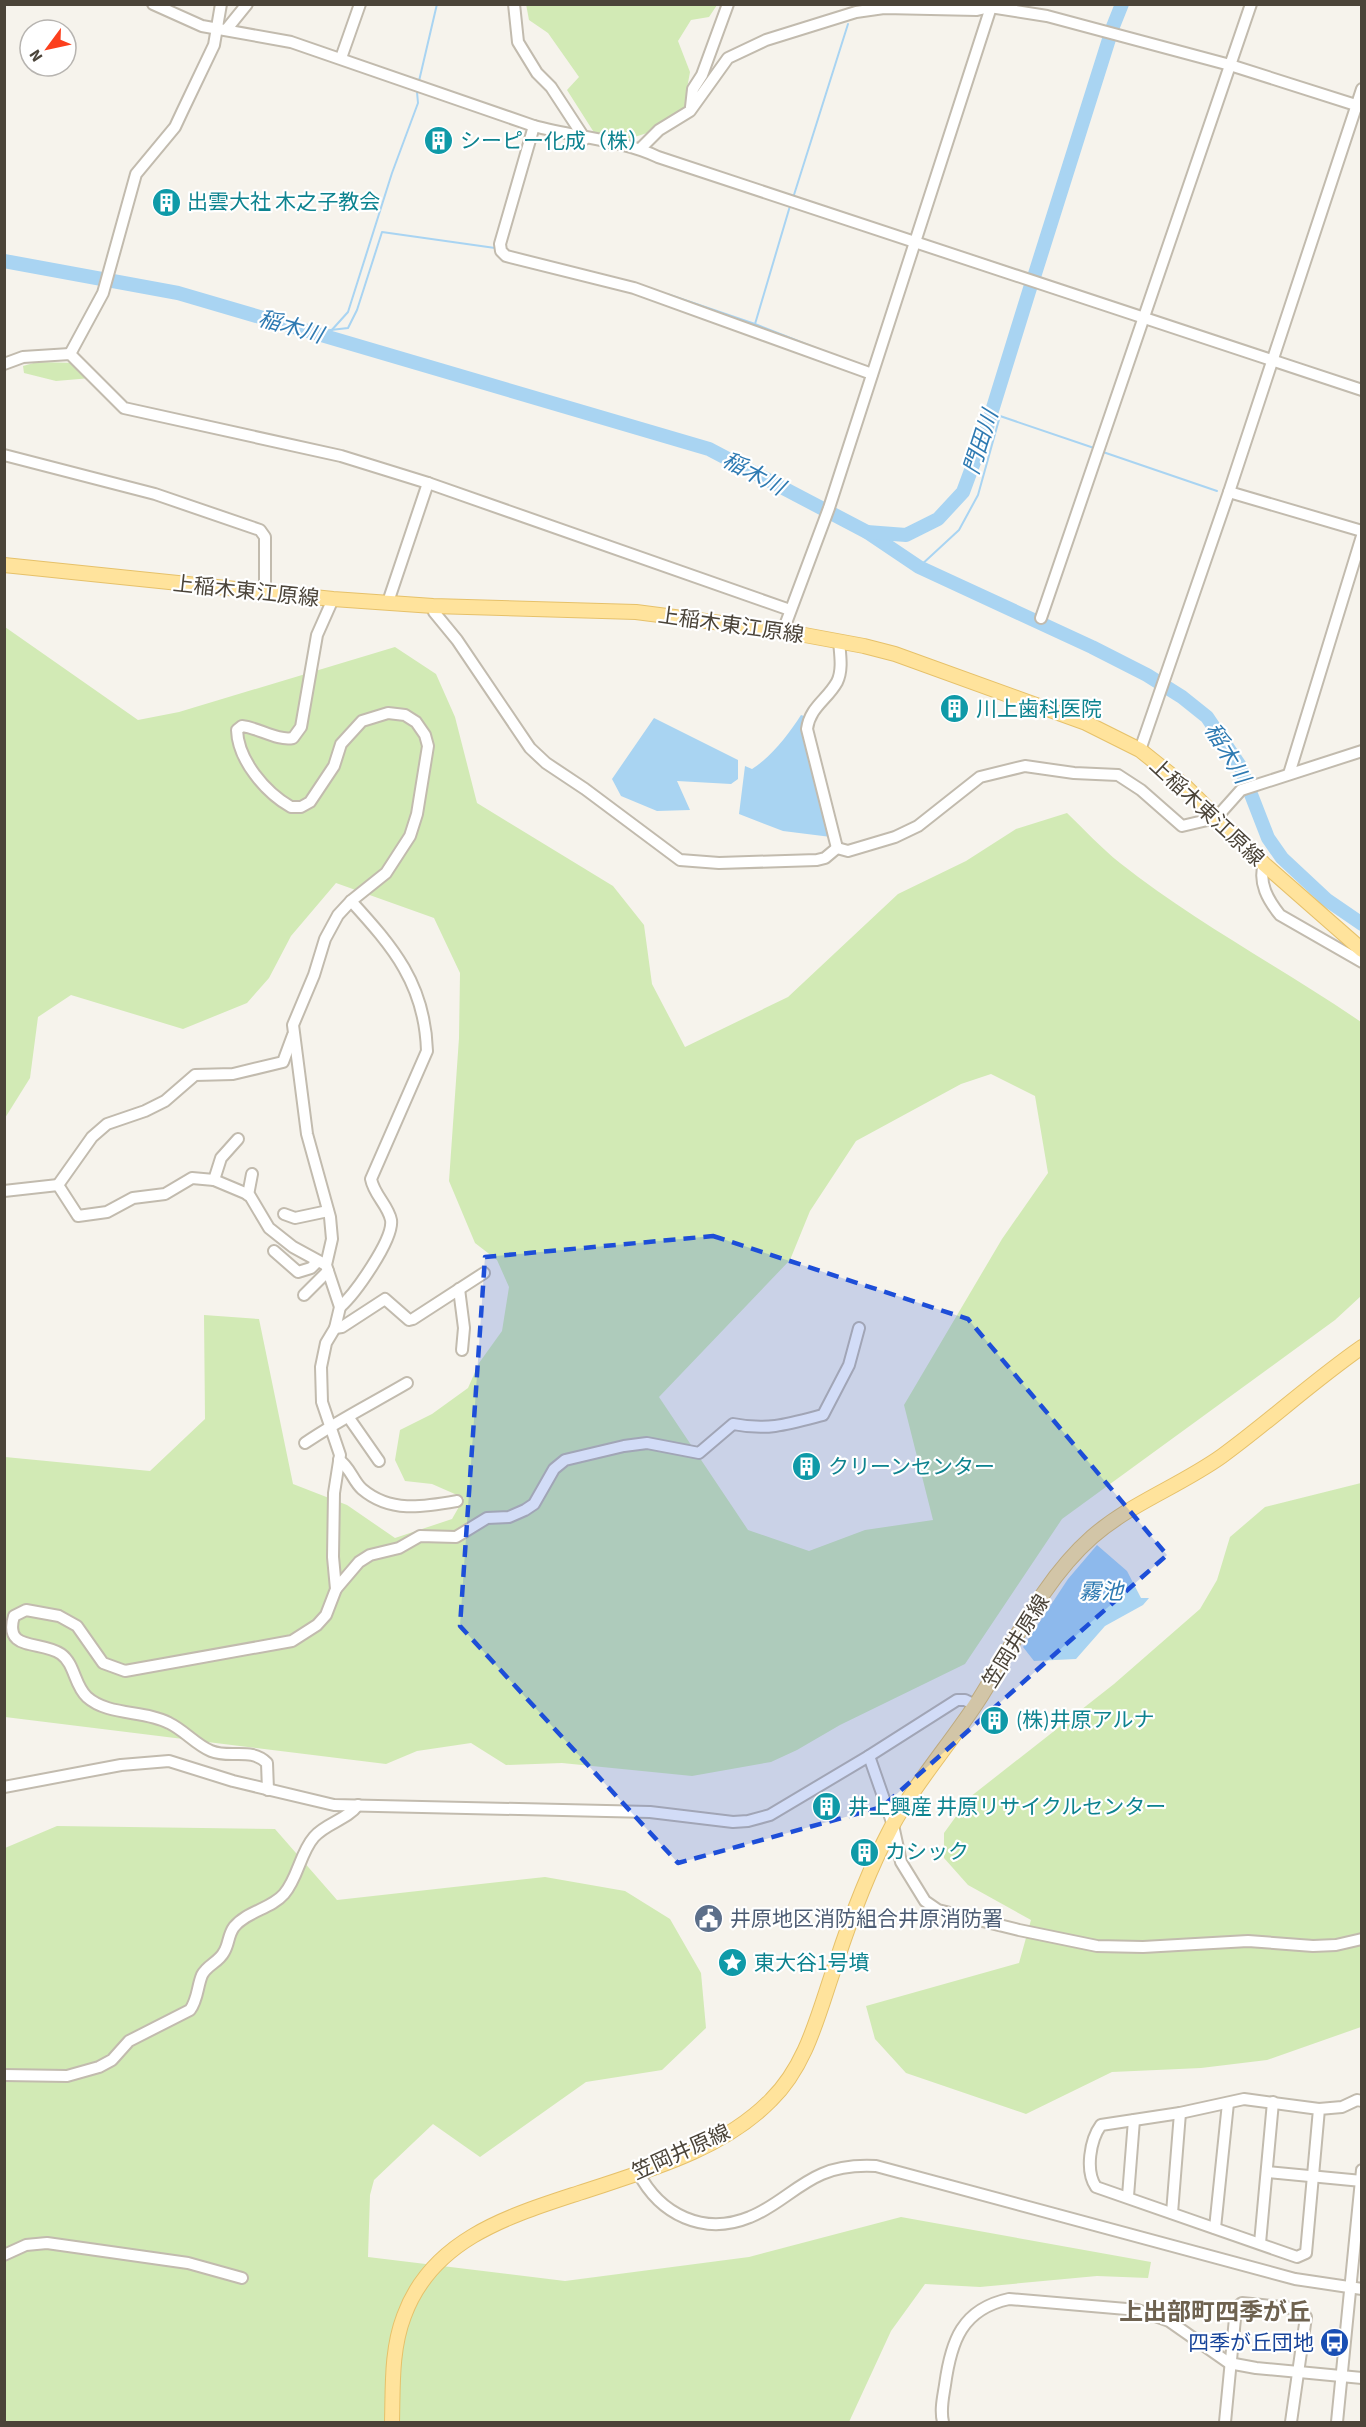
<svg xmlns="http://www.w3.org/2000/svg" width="1366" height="2427" font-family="'Source Sans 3','Noto Sans JP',sans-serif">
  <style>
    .green { fill: #d2eab5; fill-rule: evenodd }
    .water { fill: #a9d4f2 }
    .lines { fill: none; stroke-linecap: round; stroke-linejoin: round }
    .stream { stroke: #a9d4f2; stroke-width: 2 }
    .river { stroke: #a9d4f2; stroke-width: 14 }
    .minor-casing { stroke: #c2bbae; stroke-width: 14 }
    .major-casing { stroke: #e6c16a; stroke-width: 16 }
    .minor { stroke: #fff; stroke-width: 10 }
    .major { stroke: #ffe39c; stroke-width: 14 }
    .marked { fill: #1d4ed8; fill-opacity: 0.2; stroke: #1d4ed8; stroke-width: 4.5; stroke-dasharray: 12 8; stroke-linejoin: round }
    .labels { text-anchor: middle; stroke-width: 4.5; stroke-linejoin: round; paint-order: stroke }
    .culture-label { font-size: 21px; fill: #0d838f; stroke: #fff; text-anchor: start }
    .street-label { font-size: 21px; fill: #4b4439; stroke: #fff }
    .service-label { font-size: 21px; fill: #4e5e75; stroke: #fff; text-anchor: start }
    .transit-label { font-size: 21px; fill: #164399; stroke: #fff; text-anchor: end }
    .water-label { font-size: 22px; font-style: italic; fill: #2e7ab2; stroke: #fff }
    .quarter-label { font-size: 24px; font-weight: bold; fill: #6e6250; stroke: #fff }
  </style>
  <rect width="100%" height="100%" fill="#f6f3ec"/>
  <!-- green -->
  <g class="green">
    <polygon points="526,4 717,5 709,17 691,20 678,41 690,72 686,94 689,114 666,127 622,141 595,134 567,90 579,77 548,33 529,20"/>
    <polygon points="37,362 76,363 91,378 56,381 24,373 23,366"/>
    <path d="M5 627 138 720 179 712 395 647 436 674 455 717 477 803 613 886 644 925 652 984 685 1047 788 997 898 894 966 861 1016 829 1067 813C1084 829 1101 848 1120 863 1196 923 1282 968 1361 1022V1296L1335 1320 1062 1519 965 1664 840 1725 797 1750 771 1762 692 1776 562 1763 506 1765 471 1743 417 1751 386 1764 5 1717V1457L150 1471 205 1419 204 1315 259 1319 293 1484 347 1505 395 1538 452 1519 464 1498 432 1484 405 1481 395 1460 400 1430 432 1414 468 1388 479 1363 502 1331 509 1287 497 1260 475 1243 449 1181 459 1038 460 973 434 918 336 883 291 936 269 978 247 1003 183 1029 71 995 38 1017 30 1078 5 1118ZM991 1074 1035 1096 1048 1173 1002 1239 904 1405 933 1520 865 1530 809 1551 748 1530 659 1397 790 1260 810 1211 856 1141 961 1084Z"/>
    <polygon points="1361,1483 1361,2027 1267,2060 1201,2068 1112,2072 1026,2114 906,2073 875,2039 866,2006 1019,1963 1031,1920 968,1885 944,1858 944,1833 970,1797 1114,1684 1200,1609 1217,1580 1230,1537 1265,1507"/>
    <polygon points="57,1826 275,1829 337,1900 545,1877 625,1891 670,1919 701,1973 706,2028 662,2070 586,2082 480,2157 433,2124 374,2180 370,2195 368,2257 565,2281 749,2257 901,2217 1151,2262 1148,2278 1097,2276 980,2287 925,2284 891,2331 849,2422 5,2422 5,1848"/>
  </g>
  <!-- water -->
  <g class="water">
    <path d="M801 715 804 716 831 837 783 831 739 814 745 766 752 769C771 757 789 734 801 715Z"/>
    <polygon points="654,718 738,760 738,779 731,784 677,781 690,810 657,811 621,796 612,779"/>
    <polygon points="1097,1545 1127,1571 1141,1598 1149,1598 1143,1605 1105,1626 1076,1659 1034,1661 1023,1647 1068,1579"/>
  </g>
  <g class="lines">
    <!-- stream -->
    <g class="stream">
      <polyline points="419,81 437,4"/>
      <polyline points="793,198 848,24"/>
      <polyline points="534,258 627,281"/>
      <polyline points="667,294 755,324 839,357"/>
      <polyline points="755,324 790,206"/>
      <polyline points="313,332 348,328 357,310 382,232 495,248"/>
      <polyline points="330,332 348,312 392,173 418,103 417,92"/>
      <polyline points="1103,452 1217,491"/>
      <polyline points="919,567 959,530 978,495 1000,416 1094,448"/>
    </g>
    <!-- river -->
    <g class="river">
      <polyline points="1112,29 1122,4"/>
      <polyline points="4,261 178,293 709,449 867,532 919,567 1092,647 1147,675 1182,697 1207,717 1240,766 1268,838 1282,858 1327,900 1362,924"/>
      <polyline points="1034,277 1110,36"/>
      <polyline points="867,532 906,535 938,519 963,492 987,427 1031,285"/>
    </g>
    <defs>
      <g id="minor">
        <path d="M153 4 202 26 291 42 534 126C574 137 623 140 658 157L1362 390"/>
        <polyline points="514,4 518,42 537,73 551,87 585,139"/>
        <polyline points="226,30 247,4"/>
        <polyline points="341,58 360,4"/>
        <polyline points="691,107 693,89 702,75 728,4"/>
        <polyline points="534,126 500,244 501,251 506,256 634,288 872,374"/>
        <polyline points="640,149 659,130 690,111 728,58 766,40 856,12 884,8 977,10 990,7 1047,16 1230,65 1362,107"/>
        <polyline points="70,354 103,293 136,174 175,127 182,112 214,45 221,4"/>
        <polyline points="4,364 23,357 70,354 124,408 341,456 428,483 790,610"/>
        <polyline points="4,455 155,494 260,530 265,537 265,592"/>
        <polyline points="1229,492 1362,531"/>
        <polyline points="388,602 428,483"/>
        <polyline points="433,606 434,612 457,640 530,748 546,763 585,789 680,860 719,863 817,860 825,858 837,848"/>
        <polyline points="1041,618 1251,4"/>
        <polyline points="783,631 829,508 992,4"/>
        <polyline points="1140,750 1229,492 1362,89"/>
        <polyline points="1289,774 1362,536"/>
        <polyline points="837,848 848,851 895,837 918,826 980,777 1025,766 1074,773 1118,775 1141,790 1182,826 1216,818 1241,790 1362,751"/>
        <path d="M837 848 807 729C810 707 827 700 837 682 843 670 840 654 839 641"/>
        <path d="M1264 864C1258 883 1268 900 1280 915L1362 962"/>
        <polyline points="214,1180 221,1158 238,1139"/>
        <polyline points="58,1185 78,1216 107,1212 133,1198 165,1194 192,1178 214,1180 245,1193 250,1196 269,1228 293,1247 326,1265"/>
        <polyline points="58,1185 92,1137 107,1124 145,1111 165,1101 195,1075 233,1074 283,1062 293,1035"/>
        <polyline points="4,1191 58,1185"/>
        <polyline points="248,1195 252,1174"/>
        <polyline points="284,1214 295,1218 328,1211"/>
        <polyline points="274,1251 298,1272 311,1268 317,1262"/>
        <polyline points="459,1289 464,1328 462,1350"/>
        <polyline points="304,1295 328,1271"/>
        <path d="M340 1307C355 1294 394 1239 391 1220 388 1205 374 1195 371 1179L427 1051C425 984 393 947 351 901"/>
        <polyline points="335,1328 342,1327 385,1299 409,1320 413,1319 484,1273"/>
        <polyline points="349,1418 379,1461"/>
        <path d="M305 1443C337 1421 373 1403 407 1383"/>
        <path d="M339 1460C350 1467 353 1481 362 1489 390 1513 423 1507 457 1501"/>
        <path d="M336 1589 359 1562 370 1555 399 1548 420 1536 456 1537 487 1518 509 1517 525 1510 534 1504 554 1469 565 1460 624 1446 647 1443 699 1453 733 1424C768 1431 789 1424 823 1415L849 1365 859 1328"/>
        <polyline points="869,1756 893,1825 901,1862 925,1901 938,1910 1019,1930 1097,1946 1143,1947 1248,1941 1313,1946 1336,1945 1362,1939"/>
        <polyline points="4,1787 121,1765 169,1761 233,1781 334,1805 650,1812 733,1822 748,1821 770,1815 869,1756 957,1700 965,1700 975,1705"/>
        <path d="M268 1790 267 1763C251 1747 230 1759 211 1751 196 1745 184 1730 169 1723 145 1710 108 1716 87 1697 74 1685 75 1664 61 1654 41 1640 3 1652 14 1616L26 1610 59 1616 77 1626 103 1663 125 1671 292 1641 317 1625 326 1615 336 1589 333 1557 334 1493 340 1455 322 1402 321 1367 326 1343 335 1328 340 1307 326 1265 332 1239 330 1217 307 1134 293 1025 314 975 325 939 338 915 351 901 386 873 410 836 417 814 428 746 425 735 416 722 405 715 388 713 362 721 341 744 334 766 310 802 301 807H291C265 792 238 760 237 730L242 726C259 728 277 741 293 738L301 727 317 635 333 599"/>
        <path d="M4 2075 67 2076 99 2067 112 2060 129 2041 190 2010C198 1999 197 1987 202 1975 207 1965 219 1962 224 1952 229 1944 228 1935 234 1927 247 1911 271 1909 284 1894 298 1878 300 1853 314 1837 326 1823 347 1820 358 1805"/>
        <path d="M1319 2109 1306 2253 1297 2257 1096 2187C1085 2171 1090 2140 1101 2125L1180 2113 1244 2099 1319 2109 1342 2107 1357 2100 1362 2101"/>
        <path d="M638 2172C660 2215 704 2236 750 2217 776 2207 796 2185 822 2174 840 2166 857 2165 876 2166L1295 2279 1362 2289"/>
        <polyline points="1268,2172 1362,2181"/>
        <polyline points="1128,2196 1134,2120"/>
        <polyline points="1172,2213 1180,2113"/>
        <polyline points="1215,2228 1228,2103"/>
        <polyline points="1260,2243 1273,2102"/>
        <polyline points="4,2255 26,2245 47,2243 188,2263 242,2278"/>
        <path d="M943 2422C940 2410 943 2398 945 2385 951 2341 962 2309 1009 2299L1138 2310 1169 2321 1229 2363 1256 2368 1362 2378"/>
        <polyline points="1225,2422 1236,2308 1242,2303 1301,2309 1306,2317 1291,2422"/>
        <polyline points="1337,2422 1362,2170"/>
      </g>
      <g id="major">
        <polyline points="4,565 333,599 433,606 636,612 783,631 864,646 895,654 1086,723 1140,750 1185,786 1264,864 1362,950"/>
        <path d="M392 2422C393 2387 391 2350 404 2316 432 2239 509 2216 579 2193 645 2171 721 2151 771 2100 808 2064 819 2010 836 1963 851 1917 869 1870 891 1828 916 1782 950 1744 978 1701 1013 1646 1042 1581 1092 1537 1131 1503 1180 1486 1222 1456 1270 1421 1313 1381 1362 1347"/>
      </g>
    </defs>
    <!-- minor casing -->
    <use href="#minor" class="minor-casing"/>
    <!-- major casing -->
    <use href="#major" class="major-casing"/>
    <!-- minor -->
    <use href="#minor" class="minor"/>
    <!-- major -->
    <use href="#major" class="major"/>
  </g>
  <!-- marked area -->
  <path class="marked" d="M713 1236 968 1319 1167 1555 882 1807 678 1863 460 1626 485 1257Z"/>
  <!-- icons -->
  <defs>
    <symbol id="building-disc" viewBox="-11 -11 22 22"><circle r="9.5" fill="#0f9aa8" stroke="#fff"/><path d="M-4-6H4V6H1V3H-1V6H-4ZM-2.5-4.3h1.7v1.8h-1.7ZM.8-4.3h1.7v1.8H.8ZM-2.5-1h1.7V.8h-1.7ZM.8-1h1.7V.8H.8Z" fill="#fff"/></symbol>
    <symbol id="civic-disc" viewBox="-11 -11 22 22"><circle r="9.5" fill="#5c6f8a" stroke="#fff"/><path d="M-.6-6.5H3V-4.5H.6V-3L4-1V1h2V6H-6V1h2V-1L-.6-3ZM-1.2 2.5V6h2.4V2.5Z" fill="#fff"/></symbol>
    <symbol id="sight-disc" viewBox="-11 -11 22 22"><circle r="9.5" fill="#0f9aa8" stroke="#fff"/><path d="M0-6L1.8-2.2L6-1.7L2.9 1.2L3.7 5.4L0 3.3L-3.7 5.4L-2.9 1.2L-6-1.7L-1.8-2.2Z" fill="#fff"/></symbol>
    <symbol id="bus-disc" viewBox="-11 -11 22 22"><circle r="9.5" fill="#1a4fb4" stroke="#fff"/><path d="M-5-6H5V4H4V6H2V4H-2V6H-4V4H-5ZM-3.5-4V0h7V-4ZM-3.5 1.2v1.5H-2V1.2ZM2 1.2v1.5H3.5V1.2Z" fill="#fff"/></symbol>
  </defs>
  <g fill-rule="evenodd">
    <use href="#building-disc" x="422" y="124" width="33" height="33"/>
    <use href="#building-disc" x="150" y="186" width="33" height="33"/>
    <use href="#building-disc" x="938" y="692" width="33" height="33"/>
    <use href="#building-disc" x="790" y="1450" width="33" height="33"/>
    <use href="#building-disc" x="978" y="1704" width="33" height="33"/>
    <use href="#building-disc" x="810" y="1790" width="33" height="33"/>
    <use href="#building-disc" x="848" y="1836" width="33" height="33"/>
    <use href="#civic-disc" x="692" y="1902" width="33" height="33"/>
    <use href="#sight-disc" x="716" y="1946" width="33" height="33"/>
    <use href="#bus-disc" x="1318" y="2326" width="33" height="33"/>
  </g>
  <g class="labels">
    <!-- culture labels -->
    <g class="culture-label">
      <text x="460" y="148">シーピー化成（株）</text>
      <text x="187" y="209">出雲大社 木之子教会</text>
      <text x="976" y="716">川上歯科医院</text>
      <text x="828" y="1474">クリーンセンター</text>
      <text x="1016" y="1727">(株)井原アルナ</text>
      <text x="848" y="1814">井上興産 井原リサイクルセンター</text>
      <text x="885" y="1859">カシック</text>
      <text x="754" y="1970">東大谷1号墳</text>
    </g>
    <!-- street labels -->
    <g class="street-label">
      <text transform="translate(246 591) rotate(6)" y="7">上稲木東江原線</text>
      <text transform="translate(731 625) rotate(8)" y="7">上稲木東江原線</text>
      <text transform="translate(1207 812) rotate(43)" y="7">上稲木東江原線</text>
      <text transform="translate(1016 1641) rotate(-58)" y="7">笠岡井原線</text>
      <text transform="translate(681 2152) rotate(-24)" y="7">笠岡井原線</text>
    </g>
    <!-- service labels -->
    <g class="service-label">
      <text x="730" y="1926">井原地区消防組合井原消防署</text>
    </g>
    <!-- transit labels -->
    <g class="transit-label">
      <text x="1314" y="2350">四季が丘団地</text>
    </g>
    <!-- water labels -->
    <g class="water-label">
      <text transform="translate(291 326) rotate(16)" y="8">稲木川</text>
      <text transform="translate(980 442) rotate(-72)" y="8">門田川</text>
      <text transform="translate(754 473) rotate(28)" y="8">稲木川</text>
      <text transform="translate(1228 753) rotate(59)" y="8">稲木川</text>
      <text x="1101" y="1599">霧池</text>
    </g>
    <!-- quarter labels -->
    <g class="quarter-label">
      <text x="1215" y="2320">上出部町四季が丘</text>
    </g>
  </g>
  <!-- border -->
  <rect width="1366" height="2427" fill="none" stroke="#4b4439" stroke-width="12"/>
  <!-- north arrow -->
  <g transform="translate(48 48) rotate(237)"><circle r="28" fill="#ffffff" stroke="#b7b4b0" stroke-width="1.5"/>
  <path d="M0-4.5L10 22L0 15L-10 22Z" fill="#fc3f1d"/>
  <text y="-9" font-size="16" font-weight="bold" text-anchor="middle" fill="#4b4439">N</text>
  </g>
</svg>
